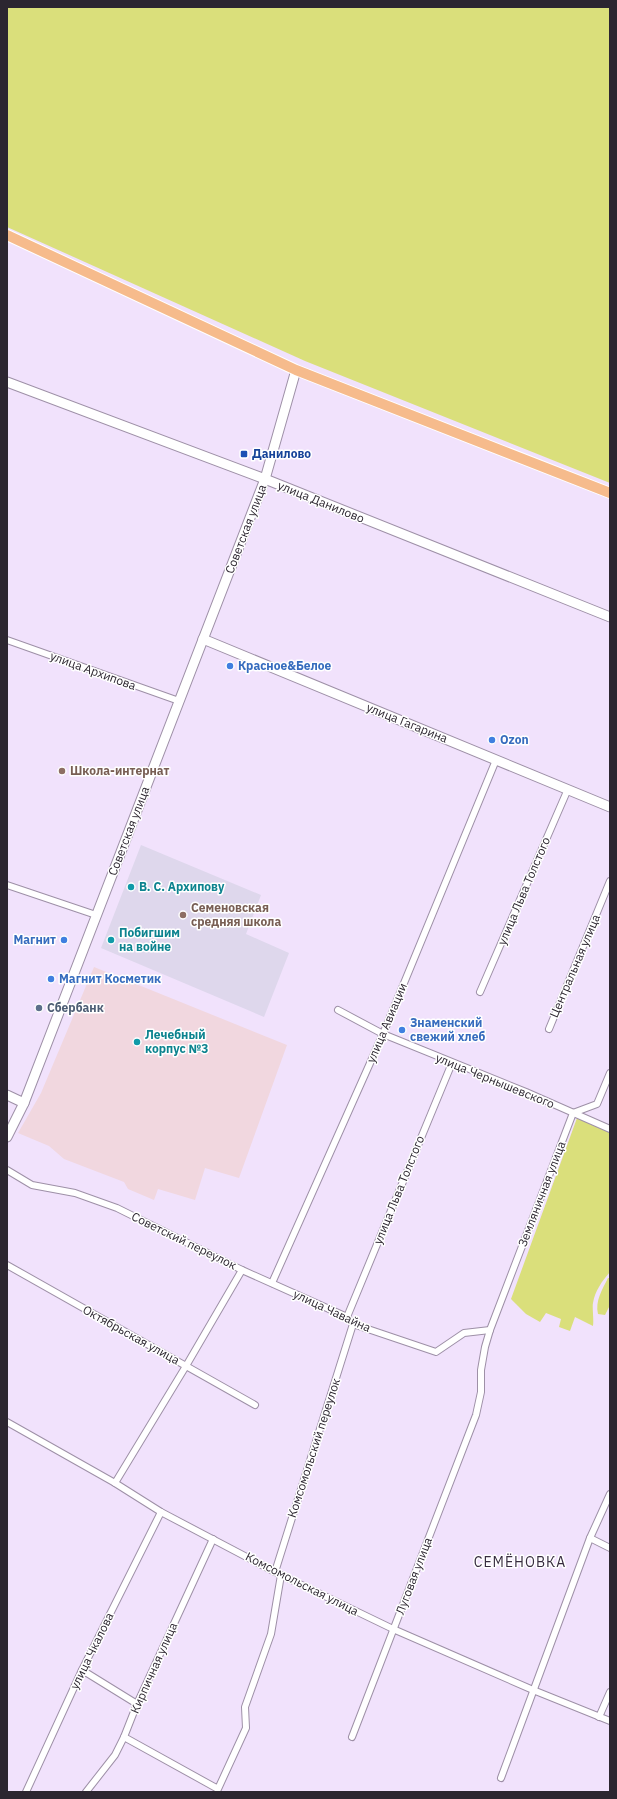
<svg xmlns="http://www.w3.org/2000/svg" width="617" height="1799" font-family="'IBM Plex Sans',sans-serif">
  <style>
    .education { fill: #ded7ec }
    .medical { fill: #f1d7df }
    .green { fill: #dadf7b }
    .lines { fill: none; stroke-linecap: round; stroke-linejoin: round }
    .street-casing { stroke: #9e90a7; stroke-width: 8 }
    .secondary-casing { stroke: #9e90a7; stroke-width: 11 }
    .primary-casing { stroke: #fff; stroke-width: 12 }
    .street { stroke: #fff; stroke-width: 6 }
    .secondary { stroke: #fff; stroke-width: 9 }
    .primary { stroke: #f6bb8c; stroke-width: 10 }
    .transit-dot { fill: #1a4fb4; stroke: #fff; stroke-width: 1.5 }
    .shop-dot { fill: #3f7fe0; stroke: #fff; stroke-width: 1.5 }
    .education-dot { fill: #8d6e63; stroke: #fff; stroke-width: 1.5 }
    .culture-dot { fill: #0f9aa8; stroke: #fff; stroke-width: 1.5 }
    .service-dot { fill: #5c6f8a; stroke: #fff; stroke-width: 1.5 }
    .labels { text-anchor: middle; stroke-width: 3; stroke-linejoin: round; paint-order: stroke }
    .transit-label { font-size: 12px; font-weight: bold; fill: #164399; stroke: #fff; text-anchor: start }
    .street-label { font-size: 12px; fill: #2c2630; stroke: #fff }
    .shop-label { font-size: 12px; font-weight: bold; fill: #366cbe; stroke: #fff; text-anchor: start }
    .education-label { font-size: 12px; font-weight: bold; fill: #785e54; stroke: #fff; text-anchor: start }
    .culture-label { font-size: 12px; font-weight: bold; fill: #0d838f; stroke: #fff; text-anchor: start }
    .service-label { font-size: 12px; font-weight: bold; fill: #4e5e75; stroke: #fff; text-anchor: start }
    .quarter-label { font-size: 14px; letter-spacing: 1px; fill: #372c3f; stroke: #fff }
  </style>
  <rect width="100%" height="100%" fill="#f1e2fc"/>
  <!-- education -->
  <polygon class="education" points="141,845 261,895 246,934 289,953 264,1017 101,948"/>
  <!-- medical -->
  <polygon class="medical" points="94,967 287,1045 239,1178 205,1168 195,1200 158,1189 154,1200 128,1189 124,1182 64,1159 49,1146 18,1133 41,1093"/>
  <!-- green -->
  <g class="green">
    <polygon points="7,7 610,7 610,483 305,361 7,227"/>
    <path d="M577 1118 610 1133V1272C602 1281 595 1291 593 1303 592 1307 594 1319 593 1326L575 1317 570 1331 559 1327 561 1319 546 1313 540 1322 526 1314 511 1299Z"/>
    <path d="M608 1278H610V1305L605 1315 598 1314C595 1301 602 1290 608 1278Z"/>
  </g>
  <g class="lines">
    <defs>
      <g id="street">
        <polyline points="7,640 179,701"/>
        <polyline points="7,885 96,915"/>
        <polyline points="480,992 568,789"/>
        <polyline points="338,1010 383,1034 526,1092 610,1129"/>
        <polyline points="549,1029 610,881"/>
        <polyline points="7,1170 32,1185 75,1193 117,1208 242,1270 347,1317 353,1324 436,1352 464,1333 490,1330"/>
        <polyline points="7,1265 255,1405"/>
        <polyline points="272,1283 383,1034 496,760"/>
        <polyline points="347,1317 452,1063"/>
        <polyline points="7,1422 115,1483 161,1512 275,1572 393,1629 533,1690 610,1721"/>
        <polyline points="115,1483 186,1366 242,1270"/>
        <polyline points="590,1538 610,1548"/>
        <polyline points="275,1572 353,1324"/>
        <polyline points="82,1670 137,1704"/>
        <polyline points="599,1717 610,1692"/>
        <polyline points="124,1737 218,1789 246,1728 245,1707 271,1634 281,1575"/>
        <polyline points="352,1737 476,1415 481,1392 481,1370 485,1347 490,1330 573,1113 597,1104 610,1073"/>
        <polyline points="501,1778 590,1538 610,1494"/>
        <polyline points="26,1792 82,1670 161,1512"/>
        <polyline points="86,1792 115,1755 124,1737 137,1704 213,1539"/>
      </g>
      <g id="secondary">
        <polyline points="7,382 265,479 610,617"/>
        <polyline points="203,639 610,807"/>
        <polyline points="7,1095 24,1103"/>
        <polyline points="7,1137 24,1103 265,479 296,370"/>
      </g>
      <polyline id="primary" points="7,235 296,370 610,493"/>
    </defs>
    <!-- street casing -->
    <use href="#street" class="street-casing"/>
    <!-- secondary casing -->
    <use href="#secondary" class="secondary-casing"/>
    <!-- primary casing -->
    <use href="#primary" class="primary-casing"/>
    <!-- street -->
    <use href="#street" class="street"/>
    <!-- secondary -->
    <use href="#secondary" class="secondary"/>
    <!-- primary -->
    <use href="#primary" class="primary"/>
  </g>
  <!-- markers -->
  <rect class="transit-dot" x="240" y="450" width="8" height="8" rx="2"/>
  <g class="shop-dot">
    <circle cx="230" cy="666" r="4"/>
    <circle cx="492" cy="740" r="4"/>
    <circle cx="64" cy="940" r="4"/>
    <circle cx="51" cy="979" r="4"/>
    <circle cx="402" cy="1030" r="4"/>
  </g>
  <g class="education-dot">
    <circle cx="62" cy="771" r="4"/>
    <circle cx="183" cy="915" r="4"/>
  </g>
  <g class="culture-dot">
    <circle cx="131" cy="887" r="4"/>
    <circle cx="111" cy="940" r="4"/>
    <circle cx="137" cy="1042" r="4"/>
  </g>
  <circle class="service-dot" cx="39" cy="1008" r="4"/>
  <g class="labels">
    <!-- transit labels -->
    <g class="transit-label">
      <text x="252" y="458">Данилово</text>
    </g>
    <!-- street labels -->
    <g class="street-label">
      <text transform="translate(321 502) rotate(22)" y="4">улица Данилово</text>
      <text transform="translate(246 529) rotate(-69)" y="4">Советская улица</text>
      <text transform="translate(93 671) rotate(20)" y="4">улица Архипова</text>
      <text transform="translate(407 723) rotate(22)" y="4">улица Гагарина</text>
      <text transform="translate(129 831) rotate(-69)" y="4">Советская улица</text>
      <text transform="translate(524 891) rotate(-67)" y="4">улица Льва Толстого</text>
      <text transform="translate(575 966) rotate(-67)" y="4">Центральная улица</text>
      <text transform="translate(387 1023) rotate(-67)" y="4">улица Авиации</text>
      <text transform="translate(495 1081) rotate(22)" y="4">улица Чернышевского</text>
      <text transform="translate(399 1190) rotate(-68)" y="4">улица Льва Толстого</text>
      <text transform="translate(542 1194) rotate(-69)" y="4">Земляничная улица</text>
      <text transform="translate(184 1241) rotate(26)" y="4">Советский переулок</text>
      <text transform="translate(332 1311) rotate(25)" y="4">улица Чавайна</text>
      <text transform="translate(131 1335) rotate(29)" y="4">Октябрьская улица</text>
      <text transform="translate(314 1448) rotate(-72)" y="4">Комсомольский переулок</text>
      <text transform="translate(414 1576) rotate(-69)" y="4">Луговая улица</text>
      <text transform="translate(302 1584) rotate(27)" y="4">Комсомольская улица</text>
      <text transform="translate(92 1651) rotate(-64)" y="4">улица Чкалова</text>
      <text transform="translate(154 1668) rotate(-66)" y="4">Кирпичная улица</text>
    </g>
    <!-- shop labels -->
    <g class="shop-label">
      <text x="238" y="670">Красное&amp;Белое</text>
      <text x="500" y="744">Ozon</text>
      <text x="56" y="944" text-anchor="end">Магнит</text>
      <text x="59" y="983">Магнит Косметик</text>
      <text x="410" y="1027">Знаменский<tspan x="410" dy="14">свежий хлеб</tspan></text>
    </g>
    <!-- education labels -->
    <g class="education-label">
      <text x="70" y="775">Школа-интернат</text>
      <text x="191" y="912">Семеновская<tspan x="191" dy="14">средняя школа</tspan></text>
    </g>
    <!-- culture labels -->
    <g class="culture-label">
      <text x="139" y="891">В. С. Архипову</text>
      <text x="119" y="937">Побигшим<tspan x="119" dy="14">на войне</tspan></text>
      <text x="145" y="1039">Лечебный<tspan x="145" dy="14">корпус №3</tspan></text>
    </g>
    <!-- service labels -->
    <g class="service-label">
      <text x="47" y="1012">Сбербанк</text>
    </g>
    <!-- quarter labels -->
    <g class="quarter-label">
      <text x="520" y="1567">СЕМЁНОВКА</text>
    </g>
  </g>
  <!-- border -->
  <rect width="617" height="1799" fill="none" stroke="#2c2630" stroke-width="16"/>
</svg>
